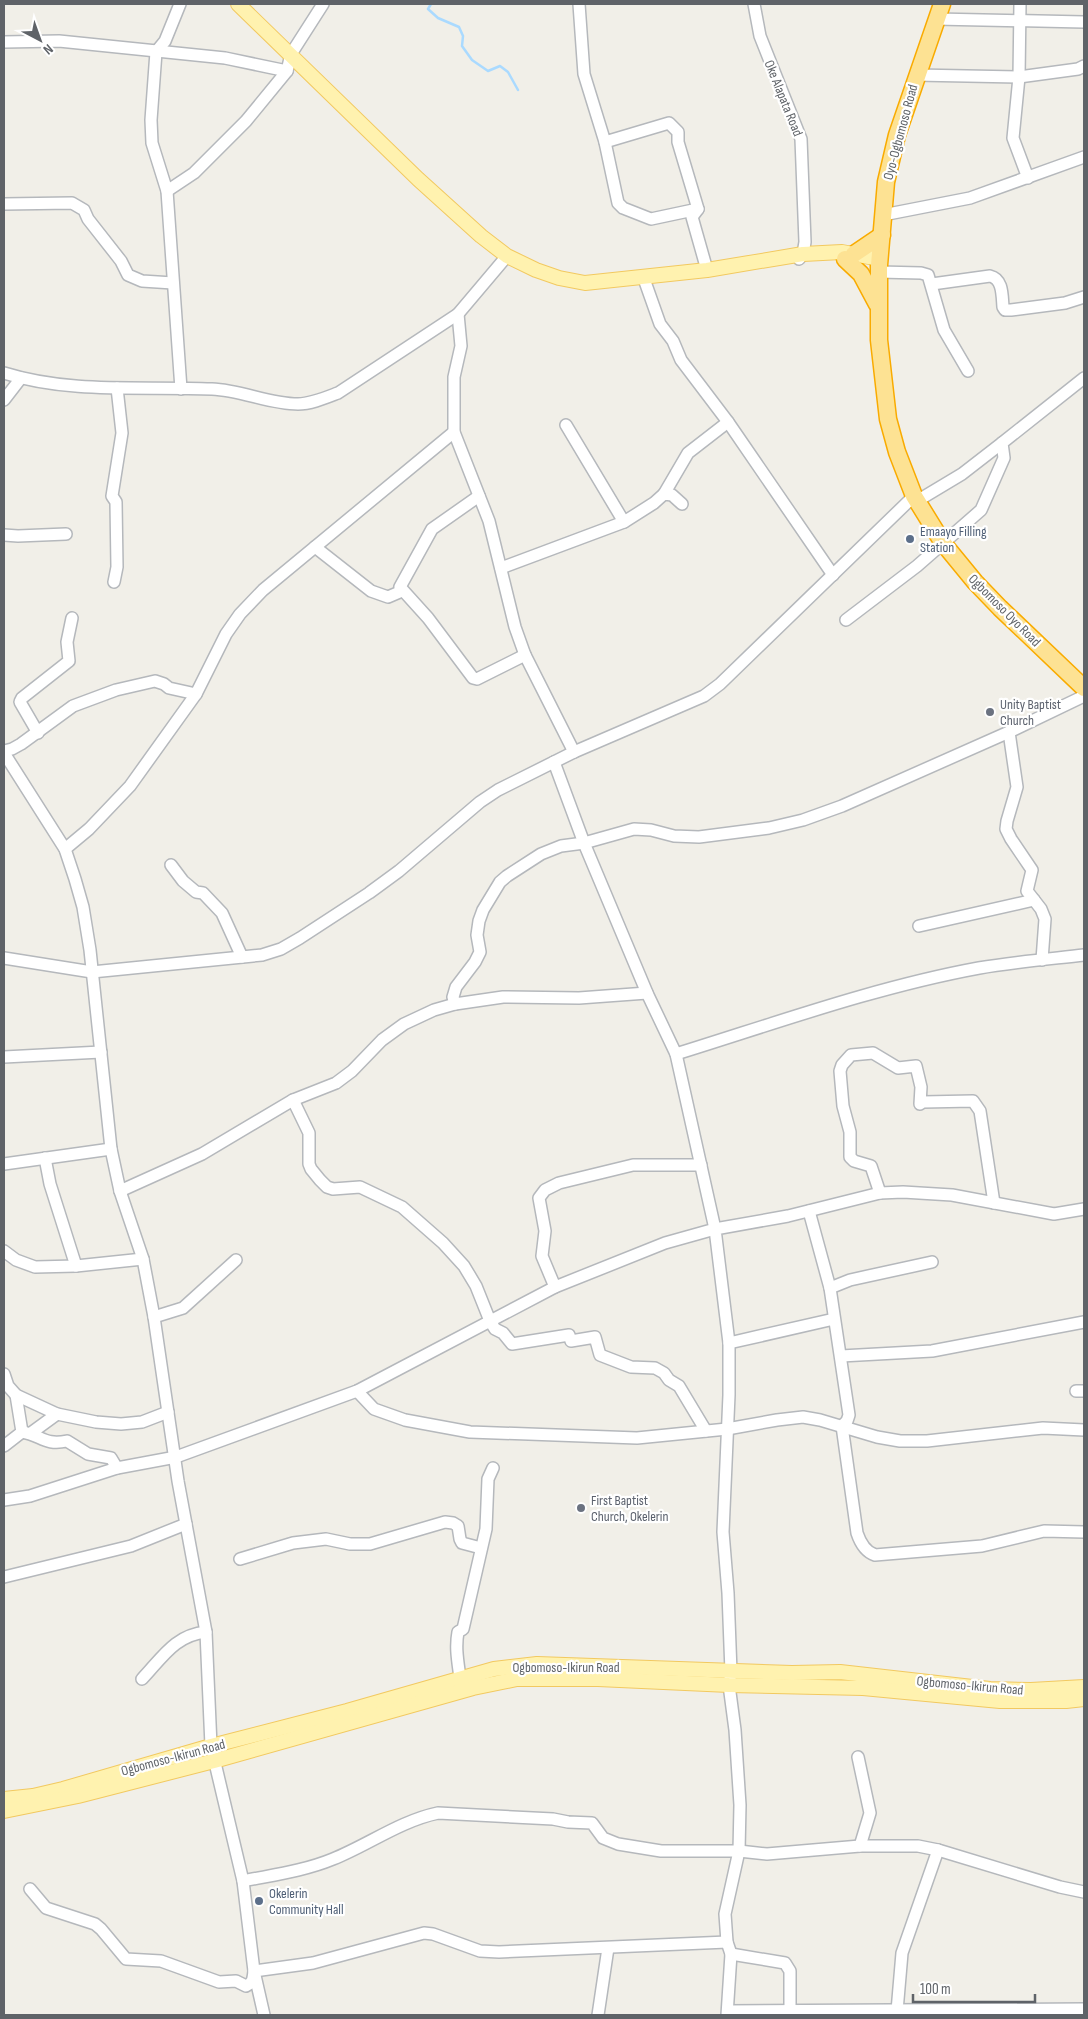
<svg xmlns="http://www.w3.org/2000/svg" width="1088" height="2019" font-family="'Sofia Sans Condensed',sans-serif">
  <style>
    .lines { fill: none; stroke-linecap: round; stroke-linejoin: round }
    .stream { stroke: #aadaff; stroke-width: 2.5 }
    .minor-casing { stroke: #b5b8bc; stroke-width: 14 }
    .major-casing { stroke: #f2c960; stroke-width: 16 }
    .highway-casing { stroke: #f9ab00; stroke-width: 19 }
    .minor { stroke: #fff; stroke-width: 11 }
    .major { stroke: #fff2af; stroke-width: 14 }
    .highway { stroke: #fde293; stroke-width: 16 }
    .service-dot { fill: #5c6f8a; stroke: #fff; stroke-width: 2 }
    .worship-dot { fill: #6b7280; stroke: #fff; stroke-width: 2 }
    .labels { text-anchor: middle; stroke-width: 4.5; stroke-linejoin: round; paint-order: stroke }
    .street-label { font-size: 14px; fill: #5f6368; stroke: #fff }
    .service-label { font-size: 14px; fill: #4e5e75; stroke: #fff; text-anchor: start }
    .worship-label { font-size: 14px; fill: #5b616d; stroke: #fff; text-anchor: start }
  </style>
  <rect width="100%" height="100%" fill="#f1efe8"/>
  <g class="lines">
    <!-- stream -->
    <polyline class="stream" points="431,4 428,9 438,18 459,27 463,36 462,46 472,60 488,71 500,66 508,72 518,90"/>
    <defs>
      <g id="minor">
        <polyline points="180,4 165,41 156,52 151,120 152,143 167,191 181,389"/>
        <polyline points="579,4 584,74 605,142 669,123 678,132 678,142 698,209 692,217 707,270"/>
        <polyline points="754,4 760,36 801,139 805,242 803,254 799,259"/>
        <polyline points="1020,4 1019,77 1013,138 1028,178"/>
        <polyline points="936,19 1084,22"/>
        <polyline points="4,42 59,41 225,58 287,71"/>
        <polyline points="916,75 1019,77 1078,69 1084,66"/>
        <polyline points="605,142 618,203 623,208 651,219 698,209"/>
        <polyline points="167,191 194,173 246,121 287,71 291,54 323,4"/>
        <polyline points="4,204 72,203 84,210 88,219 121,261 128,275 142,281 173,283"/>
        <polyline points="883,215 970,198 1084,157"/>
        <polyline points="879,272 921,273 928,275 944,330 968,371"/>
        <polyline points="643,276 660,324 673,341 681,360 728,422 833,575"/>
        <path d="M932 284 990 276C1003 279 1002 295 1003 307L1005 310H1011L1065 303 1084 297"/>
        <polyline points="458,314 461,346 454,377 454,432 489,521 515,627 525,655 574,752"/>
        <path d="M4 373C71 394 142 386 212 389 241 390 269 404 298 404 311 404 325 398 338 393L458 314 507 256"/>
        <polyline points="4,400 21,378"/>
        <polyline points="566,425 624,522"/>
        <polyline points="664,494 688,453 728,422"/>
        <polyline points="479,496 432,529 400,587 428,618 473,678 477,679 525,655"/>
        <polyline points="917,501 962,474 1002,443"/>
        <polyline points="4,535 18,536 66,534"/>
        <polyline points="315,547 371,591 388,597 402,591"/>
        <polyline points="501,568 624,522 654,503 664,494 672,495 682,504"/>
        <polyline points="114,582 117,567 116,502 112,496 122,433 117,388"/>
        <polyline points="846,620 917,566 981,510 1004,458 1002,443 1084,378"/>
        <polyline points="1009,732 1017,787 1007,821 1006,829 1011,839 1032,870 1027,891 1041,909 1045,919 1042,960"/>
        <polyline points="38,733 20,702 22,698 69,661 67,642 72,618"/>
        <polyline points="4,751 12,749 21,744 73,706 116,690 155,681 164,684 169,688 196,694"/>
        <polyline points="4,753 65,849 75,879 83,907 90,950 111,1149 120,1191 143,1259 154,1317 178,1481 206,1632 211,1746 243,1881 254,1971 264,2015"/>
        <polyline points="65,849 89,829 130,786 196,694 226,634 240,614 263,590 454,432"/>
        <polyline points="171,865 183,881 196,892 203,893 222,913 242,957"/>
        <polyline points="919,926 1034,900"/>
        <polyline points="4,958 92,972 262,955 281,949 300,938 369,893 399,871 480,802 498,790 574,752 704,696 720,684 914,496"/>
        <polyline points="455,1004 453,997 456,987 475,962 480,952 477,935 479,921 483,910 500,882 507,876 541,854 561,846 584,843 634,829 651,830 674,836 699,837 769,828 803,820 842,806 1009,732 1084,696"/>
        <path d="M676 1054C776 1023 876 987 979 968 1014 962 1049 959 1084 955"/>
        <polyline points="4,1057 101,1052"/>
        <polyline points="293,1100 309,1133 309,1164 311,1169 320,1180 327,1187 333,1189 360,1187 402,1207 443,1243 464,1266 476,1286 490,1321 495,1329 503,1333 512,1344 569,1335 571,1341 595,1337 600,1355 631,1367 655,1368 664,1373 669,1380 679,1386 706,1431"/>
        <polyline points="45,1158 50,1184 76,1266"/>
        <polyline points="4,1164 111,1149"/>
        <polyline points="120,1191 202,1154 293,1100 336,1083 352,1071 382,1040 404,1024 434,1010 455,1004 503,997 579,998 647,993"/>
        <polyline points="880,1193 871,1166 854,1161 850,1157 850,1132 843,1106 840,1071 842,1065 851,1055 873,1053 898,1068 916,1066 921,1087 920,1104 923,1102 973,1101 980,1111 994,1203"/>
        <path d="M809 1211 830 1288 849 1415 847 1421 842 1426 857 1533C860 1542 866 1552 875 1555L982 1546 1044 1531 1084 1532"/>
        <polyline points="4,1251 16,1260 35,1267 76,1266 143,1259"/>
        <polyline points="555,1287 542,1256 545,1231 539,1198 545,1190 559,1183 633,1165 701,1165"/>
        <polyline points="830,1288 850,1280 932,1262"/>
        <polyline points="154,1317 183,1308 236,1260"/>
        <polyline points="729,1343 834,1319"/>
        <polyline points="841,1356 932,1351 1084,1322"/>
        <polyline points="4,1374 8,1386 16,1395 57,1414 96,1422 121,1424 142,1422 168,1412"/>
        <polyline points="357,1391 374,1409 405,1420 470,1432 637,1438 727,1429 777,1420 803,1417 820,1420 877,1437 900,1441 927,1441 1043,1428 1084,1430"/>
        <polyline points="1076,1391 1084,1391"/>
        <path d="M22 1432C41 1435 45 1446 67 1441L88 1454 111 1458 117 1468"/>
        <polyline points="31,1433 57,1414"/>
        <polyline points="4,1446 22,1432 16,1395"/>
        <polyline points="4,1500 30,1496 117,1468 176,1457 357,1391 555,1287 665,1243 715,1229 676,1054 647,993 584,843 554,762"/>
        <polyline points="240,1559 293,1543 326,1539 350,1544 370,1544 445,1522 453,1523 458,1526 460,1539 462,1543 481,1548"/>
        <polyline points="4,1577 131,1546 186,1524"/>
        <path d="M460 1678C458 1662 455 1648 458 1632L463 1629 486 1529 488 1479 493 1468"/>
        <path d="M142 1679C162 1658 175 1635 206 1632"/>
        <polyline points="858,1757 870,1813 860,1846"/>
        <path d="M243 1881C272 1875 304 1871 333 1859 368 1845 400 1821 438 1813L553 1819 568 1822 592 1823 603 1838 618 1844 661 1851H739L767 1854 860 1846H918L938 1850 1060 1887 1084 1892"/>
        <path d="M30 1889 46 1908 95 1924 101 1929 126 1959 161 1961 219 1982 236 1981 246 1986C253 1983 253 1979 254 1971L313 1963 424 1933 433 1934 480 1951 499 1952 727 1942"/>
        <polyline points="731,1954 785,1963 790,1971 790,2010"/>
        <polyline points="728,2011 1084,2009"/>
        <polyline points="897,2011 902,1953 938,1850"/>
        <polyline points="598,2015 608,1948"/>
        <polyline points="727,2015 731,1954 727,1942 725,1914 739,1851 740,1805 735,1730 729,1685 731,1672 728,1593 723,1532 729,1395 729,1343 715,1229 788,1216 880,1193 903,1192 952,1195 1054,1214 1084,1209"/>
      </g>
      <g id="major">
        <polyline points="238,4 418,179 481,236 507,256 536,270 559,278 585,283 707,270 803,254 842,252 880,259"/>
        <polyline points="4,1799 33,1796 63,1789 211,1746 347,1711 494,1669 537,1664 792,1673 840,1672 990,1689 1031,1690 1084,1687"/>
        <polyline points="4,1811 78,1796 214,1761 473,1688 517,1679 598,1679 729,1685 863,1688 1000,1701 1066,1701 1084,1699"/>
      </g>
      <g id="highway">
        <polyline points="942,4 897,135 886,182 879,265 879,340 888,419 897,452 914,496 943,543 975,582 1000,608 1084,688"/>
        <polyline points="854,254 882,235"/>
        <polyline points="845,259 861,274 877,304"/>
      </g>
    </defs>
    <!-- minor casing -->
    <use href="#minor" class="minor-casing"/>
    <!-- major casing -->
    <use href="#major" class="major-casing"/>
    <!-- highway casing -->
    <use href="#highway" class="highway-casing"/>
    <!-- minor -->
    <use href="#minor" class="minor"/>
    <!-- major -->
    <use href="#major" class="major"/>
    <!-- highway -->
    <use href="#highway" class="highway"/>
  </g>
  <!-- markers -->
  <g class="service-dot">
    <circle cx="910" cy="539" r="5"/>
    <circle cx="259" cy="1901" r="5"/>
  </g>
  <g class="worship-dot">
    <circle cx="990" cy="712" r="5"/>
    <circle cx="581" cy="1508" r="5"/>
  </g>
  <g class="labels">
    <!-- street labels -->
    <g class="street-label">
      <text transform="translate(784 98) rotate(68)" y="5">Oke Alapata Road</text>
      <text transform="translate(900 132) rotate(-75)" y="5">Oyo-Ogbomoso Road</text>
      <text transform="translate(1005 610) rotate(45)" y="5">Ogbomoso Oyo Road</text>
      <text x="566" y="1672">Ogbomoso-Ikirun Road</text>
      <text transform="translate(970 1685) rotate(5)" y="5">Ogbomoso-Ikirun Road</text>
      <text transform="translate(173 1757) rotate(-15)" y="5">Ogbomoso-Ikirun Road</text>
    </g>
    <!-- service labels -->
    <g class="service-label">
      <text x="920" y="536">Emaayo Filling<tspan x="920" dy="16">Station</tspan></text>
      <text x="269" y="1898">Okelerin<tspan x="269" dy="16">Community Hall</tspan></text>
    </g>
    <!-- worship labels -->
    <g class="worship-label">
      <text x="1000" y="709">Unity Baptist<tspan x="1000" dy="16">Church</tspan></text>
      <text x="591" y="1505">First Baptist<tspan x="591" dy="16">Church, Okelerin</tspan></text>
    </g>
  </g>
  <!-- border -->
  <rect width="1088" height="2019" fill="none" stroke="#5f6368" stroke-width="10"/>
  <!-- north arrow -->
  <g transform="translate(40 40) rotate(139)" stroke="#ffffff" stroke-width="4" paint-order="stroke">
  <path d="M0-4L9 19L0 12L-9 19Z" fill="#5f6368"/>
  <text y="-8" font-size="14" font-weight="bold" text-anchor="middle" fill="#5f6368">N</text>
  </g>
  <!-- scale -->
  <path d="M913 1994v8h122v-8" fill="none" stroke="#5f6368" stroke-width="2.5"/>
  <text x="920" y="1994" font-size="15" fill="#5f6368" stroke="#ffffff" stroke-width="4" paint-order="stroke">100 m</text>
</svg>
